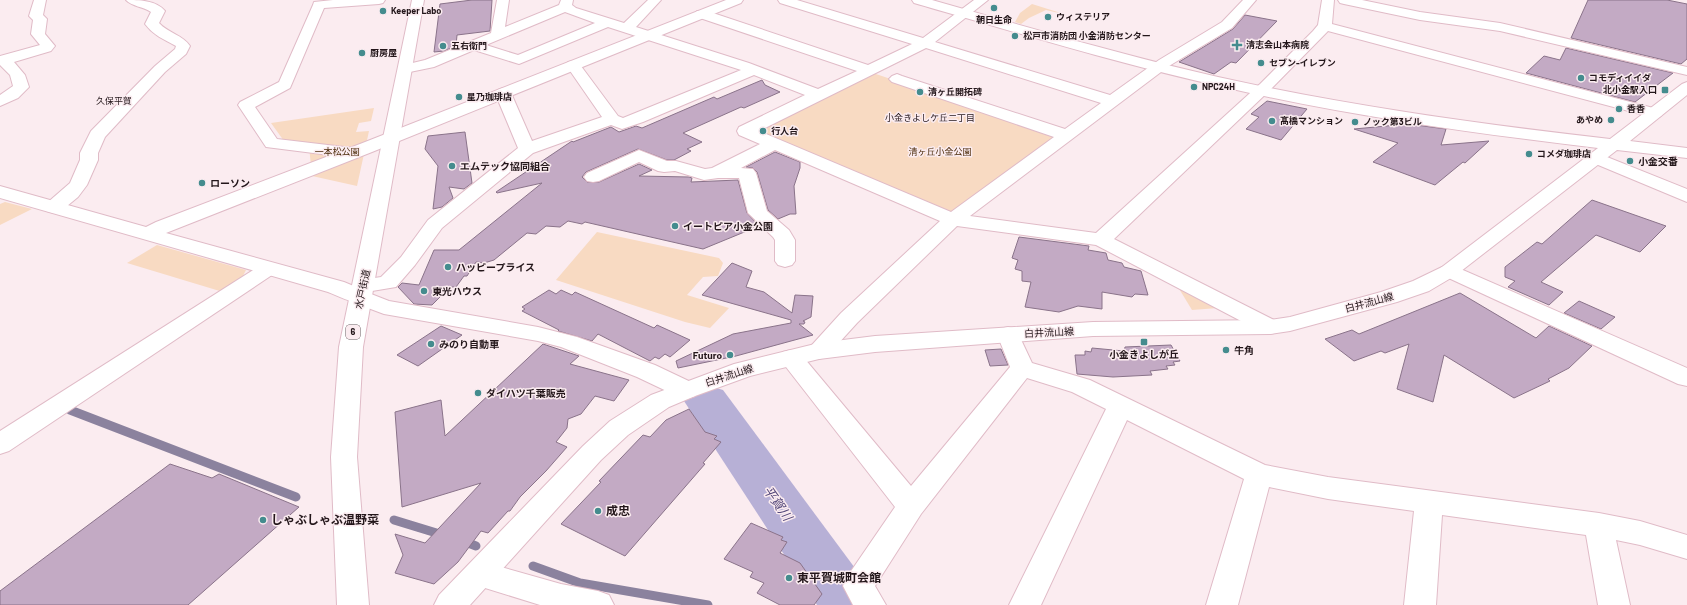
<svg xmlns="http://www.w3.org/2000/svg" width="1687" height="605" font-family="Barlow,'Noto Sans JP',sans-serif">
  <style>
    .green { fill: #f8dac2 }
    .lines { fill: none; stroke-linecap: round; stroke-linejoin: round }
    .stream { stroke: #8b829e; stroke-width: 9 }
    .river { fill: #b7b0d6; fill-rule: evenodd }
    .building { fill: #c3aac4; stroke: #8a738a }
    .street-casing { stroke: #e0bbc7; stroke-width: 2 }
    .secondary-casing { stroke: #e0bbc7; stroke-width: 2 }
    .highway-casing { stroke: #e0bbc7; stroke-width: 2 }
    .street { fill: #fff; fill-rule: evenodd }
    .secondary { fill: #fff; fill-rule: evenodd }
    .highway { fill: #fff; fill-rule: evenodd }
    .poi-dot { fill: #448c8e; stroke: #fbecf0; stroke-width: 1.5 }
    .labels { text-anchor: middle; stroke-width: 3; stroke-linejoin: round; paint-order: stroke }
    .far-poi-label { font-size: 9px; font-weight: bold; fill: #23161a; stroke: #fbecf0; text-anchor: start }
    .far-neighbourhood-label { font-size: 9px; fill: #23161a; stroke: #fbecf0 }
    .far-park-label { font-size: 9px; fill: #492806; stroke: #fbecf0 }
    .shield { fill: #fbecf0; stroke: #64565a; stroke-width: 1 }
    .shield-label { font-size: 9px; font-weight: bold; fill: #23161a }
    .poi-label { font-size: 10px; font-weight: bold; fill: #23161a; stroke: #fbecf0; text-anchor: start }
    .street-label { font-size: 10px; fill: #23161a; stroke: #fbecf0 }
    .near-poi-label { font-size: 12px; font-weight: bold; fill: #23161a; stroke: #fbecf0; text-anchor: start }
    .near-water-label { font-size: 13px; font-style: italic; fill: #53477a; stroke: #fbecf0 }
  </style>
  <rect width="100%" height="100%" fill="#fbecf0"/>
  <!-- green -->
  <g class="green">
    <polygon points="1032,4 1067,15 1046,10 1029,18 1021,24 1015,22 1020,13"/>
    <polygon points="873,73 1051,133 1054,138 955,211 943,211 752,131"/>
    <polygon points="374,108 371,121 359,123 356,132 369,131 357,186 312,176 309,146 284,141 271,123"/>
    <polygon points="5,202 32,209 0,225 0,204"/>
    <polygon points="597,232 719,258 723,263 718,276 703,277 687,295 729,308 710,328 685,322 556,280"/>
    <polygon points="157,245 246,270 241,280 223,292 127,263"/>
    <polygon points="1178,287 1218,308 1192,310"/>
  </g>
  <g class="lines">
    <!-- stream -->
    <g class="stream">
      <polyline points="70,410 296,497"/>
      <polyline points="394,520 443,535"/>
      <polyline points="463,541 476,546"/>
      <polyline points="533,566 580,583 708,605"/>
    </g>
    <!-- river -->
    <polygon class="river" points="707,385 723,390 869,587 877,605 817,605 684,401 691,390"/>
  </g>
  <!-- building -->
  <g class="building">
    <polygon points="472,0 492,0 490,31 457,35 456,46 444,51 434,52 440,4"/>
    <polygon points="1588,0 1667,0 1687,4 1687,59 1681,64 1571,38"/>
    <polygon points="1245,15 1277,21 1236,63 1231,62 1214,74 1179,62 1233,29"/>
    <polygon points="1566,48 1673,73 1635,102 1526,73 1544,56 1560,60"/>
    <polygon points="762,80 765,85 780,92 744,108 741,107 683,133 702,142 687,149 691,151 674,160 667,160 638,149 586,172 582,177 587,182 599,182 639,164 652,170 639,176 689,177 692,178 691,182 738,180 747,213 759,226 703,249 585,222 582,224 568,221 560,227 546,226 536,234 527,233 494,260 484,263 476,262 467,276 464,276 456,287 450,287 432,305 414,304 398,287 402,283 419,285 434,250 459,250 542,183 497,193 496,192 572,141 573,142 611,127 619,132 636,126 642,128 714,97 717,99"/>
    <polygon points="1267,101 1307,109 1281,140 1246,129 1259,117 1251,114"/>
    <polygon points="1408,124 1446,129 1441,145 1489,141 1465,163 1463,162 1435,185 1373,162 1398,143 1354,129"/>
    <polygon points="465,132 472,183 464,189 449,187 453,198 442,207 433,209 438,166 425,149 428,136"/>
    <polygon points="775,152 800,162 800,168 794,186 796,214 790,214 778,219 768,210 757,172 753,168 746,167"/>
    <polygon points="1592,200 1666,226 1640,252 1596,235 1541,282 1563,292 1549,305 1508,287 1515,281 1505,277 1505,267 1537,242 1542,244"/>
    <polygon points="1019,237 1089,246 1088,250 1106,253 1108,260 1122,263 1124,267 1141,271 1148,295 1135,294 1132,297 1102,292 1102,309 1078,306 1059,312 1025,307 1031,282 1022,281 1022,271 1015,269 1018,260 1012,258"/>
    <polygon points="732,263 752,271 746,287 764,292 792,313 795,295 813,296 811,317 803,321 805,322 804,324 799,324 813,335 736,356 678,368 676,361 733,334 791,323 791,320 702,295"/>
    <polygon points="549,290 556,294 561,290 572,295 575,292 654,328 657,325 690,340 670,357 665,354 659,359 655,357 650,361 598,334 592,341 558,331 559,330 522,311 525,309 522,307"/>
    <polygon points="1460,293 1536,338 1549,326 1592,346 1569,368 1548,379 1550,381 1514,398 1444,355 1433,402 1397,389 1409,344 1385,353 1381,351 1354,361 1325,339 1352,330 1359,334"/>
    <polygon points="1579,301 1615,317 1601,329 1564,313"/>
    <polygon points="441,326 462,335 418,366 397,355"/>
    <polygon points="543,344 579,356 570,364 629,380 614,401 595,396 581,414 568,419 567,428 556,442 567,447 546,471 520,497 510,511 508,511 488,533 481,531 458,562 434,584 395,573 403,555 395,534 425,543 481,483 402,507 395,412 441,400 445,436"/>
    <polygon points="1171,345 1180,361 1173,362 1175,365 1166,366 1168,369 1150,371 1152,375 1113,377 1077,374 1075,355 1085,355 1085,351 1091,352 1092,348 1124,351 1125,347"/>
    <polygon points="1001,349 1008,365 990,366 985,350"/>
    <polygon points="689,409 705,432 717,436 714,439 721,442 703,463 705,464 625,556 561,524 601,482 599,481 643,435 650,437 666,420"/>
    <polygon points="170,464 212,478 219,474 299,507 188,605 0,605 0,591"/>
    <polygon points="751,523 783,537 781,540 787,542 780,553 800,563 822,594 814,605 780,605 757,593 764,583 750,577 753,572 724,559"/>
  </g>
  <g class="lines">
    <defs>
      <g id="street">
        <polygon points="34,0 46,0 43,15 47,19 45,34 55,46 51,51 14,62 25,75 29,87 18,98 0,106 0,95 13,86 10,75 0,65 0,56 40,45 31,34 33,20 29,16"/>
        <path d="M126 0C139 0 156 0 165 11L159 23C168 33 183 35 190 46L186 54 165 72 105 137 98 153V160L87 185 78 197 61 211 54 213 47 211 44 207 47 203 70 183 80 160V153L91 131 155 66 175 49 176 46C165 40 153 35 145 24L151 12C144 7 131 6 126 0Z"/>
        <polygon points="333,0 385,0 383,3 379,4 324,8 290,88 255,107 277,139 353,148 359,149 362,153 359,157 353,158 266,147 238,105 240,102 279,82 313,5 314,2"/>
        <path d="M497 0H509L505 27 559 5 561 0H573L572 5 576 8 624 23 648 0H661L636 27 749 63 818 89 857 71 697 17 695 14 697 11H707L868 65 912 44 780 3 778 0H797L923 38 974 0H988L935 42 1110 95 1159 60 1222 22 1243 0H1256L1232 28 1169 66 970 216 1096 233 1260 84 1313 31 1318 25 1322 0H1334L1332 24 1661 110 1663 113 1661 116 1655 118 1328 31 1270 90 1114 239 1278 322 1281 327 1278 332 1270 334 1262 332 1096 245 957 226 857 323 827 356 819 359 811 356 807 351 811 346 841 313 940 221 775 150 741 168 753 169 756 173 767 211 789 230 795 240V261L792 265 785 267 778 265 775 261V240L773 237 748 213 739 178H718L704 180 675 171 664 172 658 171 639 162 599 181 593 182 587 181 584 177 587 173 639 150 667 161H676L705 169 712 168 760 144 739 135 737 131 739 127 805 95 754 75 643 122 622 129 611 125 533 153 442 228 415 265 396 287 366 292 389 301 538 327 577 337 655 365 695 384 698 390 695 396 686 399 677 396 637 377 561 347 538 341 384 314 352 302 349 297 352 292 357 291 352 286 355 281 381 277 401 257 428 220 518 148 495 93 498 90 503 88 508 90 511 93 532 141 602 117 566 65 568 62 573 61 578 62 618 116 623 118 741 70 608 27 519 64 474 50 434 67 405 73 400 72 398 69 400 66 425 60 491 33ZM565 12 595 23 518 55 486 45ZM926 48 1101 103 1065 129 902 76 897 74 892 76 889 79 892 82 1054 137 951 212 759 131Z"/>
        <polygon points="1338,0 1362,0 1420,12 1500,23 1687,67 1687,75 1500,31 1420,20 1344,4 1340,3"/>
        <polygon points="1597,153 1687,189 1687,202 1591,162 1588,158 1591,154"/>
        <polygon points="268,263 275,265 278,269 275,273 9,451 0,454 0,431 261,265"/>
        <polygon points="1449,265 1456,267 1687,368 1687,386 1678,384 1442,275 1438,271 1442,267"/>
        <polygon points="1008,327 1016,329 1032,363 1090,380 1265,465 1328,477 1599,513 1640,521 1687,535 1687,559 1640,545 1616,540 1630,605 1598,605 1586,535 1442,515 1436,605 1404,605 1414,511 1328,499 1269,487 1238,605 1206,605 1244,479 1127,420 1041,605 1009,605 1106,409 1072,392 1027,378 921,514 875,586 886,605 853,605 843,586 847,577 895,507 779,358 783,352 791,350 799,352 911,486 1010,367 997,334 1000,329"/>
        <polygon points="480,561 561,584 598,591 609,595 614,605 540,605 469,583 465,574 469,565"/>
      </g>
      <g id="secondary">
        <path d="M726 0H743L741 3 372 152 166 233 344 282 368 292 371 297 368 302C354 305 341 297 328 292L0 198V186L146 227 156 222 360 144Z"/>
        <path d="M912 0H932C1027 27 1122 55 1218 77 1348 106 1479 124 1610 139L1682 84 1687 82V95L1630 141 1687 148V158L1617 150 1456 275 1429 291 1397 302 1290 331 1270 334 1093 336 875 352 819 359 750 376 695 396 669 407 628 435 601 460 470 605H434L439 595 583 446 610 421 651 395 734 364 819 343 875 336 1093 322 1270 320 1290 317 1381 292 1413 281 1442 267 1598 148C1471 133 1344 115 1219 86 1116 63 1015 32 914 3Z"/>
      </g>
      <polygon id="highway" points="412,0 424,0 363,347 357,457 369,605 337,605 331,457 339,347"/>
    </defs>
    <!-- street casing -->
    <use href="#street" class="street-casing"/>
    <!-- secondary casing -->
    <use href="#secondary" class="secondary-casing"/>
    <!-- highway casing -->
    <use href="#highway" class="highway-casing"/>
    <!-- street -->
    <use href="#street" class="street"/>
    <!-- secondary -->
    <use href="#secondary" class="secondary"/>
    <!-- highway -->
    <use href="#highway" class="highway"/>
  </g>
  <!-- markers -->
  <g class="poi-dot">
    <circle cx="994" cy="8" r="4"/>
    <circle cx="383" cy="11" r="4"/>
    <circle cx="1048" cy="17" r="4"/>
    <circle cx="1015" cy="36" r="4"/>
    <path d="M1235 39h4v4h4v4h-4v4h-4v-4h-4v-4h4z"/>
    <circle cx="443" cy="46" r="4"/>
    <circle cx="362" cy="53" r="4"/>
    <circle cx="1261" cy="63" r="4"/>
    <circle cx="1581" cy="78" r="4"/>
    <circle cx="1194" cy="87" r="4"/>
    <rect x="1661" y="86" width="8" height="8" rx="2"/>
    <circle cx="920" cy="92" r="4"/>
    <circle cx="459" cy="97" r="4"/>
    <circle cx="1619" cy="109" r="4"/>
    <circle cx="1611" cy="120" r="4"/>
    <circle cx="1272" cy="121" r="4"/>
    <circle cx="1355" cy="122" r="4"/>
    <circle cx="763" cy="131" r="4"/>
    <circle cx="1529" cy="154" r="4"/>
    <circle cx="1630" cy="161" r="4"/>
    <circle cx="452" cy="166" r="4"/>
    <circle cx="202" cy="183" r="4"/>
    <circle cx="675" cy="226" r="4"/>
    <circle cx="448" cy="267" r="4"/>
    <circle cx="424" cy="291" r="4"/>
    <rect x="1140" y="338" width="8" height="8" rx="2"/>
    <circle cx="431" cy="344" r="4"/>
    <circle cx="1226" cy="350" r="4"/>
    <circle cx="730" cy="355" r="4"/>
    <circle cx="478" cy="393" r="4"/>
    <circle cx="598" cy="511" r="4"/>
    <circle cx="263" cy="520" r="4"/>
    <circle cx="789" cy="578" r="4"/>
  </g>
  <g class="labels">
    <!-- far-poi labels -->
    <g class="far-poi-label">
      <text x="391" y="14">Keeper Labo</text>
      <text x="1056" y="20">ウィステリア</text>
      <text x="994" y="23" text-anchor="middle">朝日生命</text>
      <text x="1023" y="39">松戸市消防団 小金消防センター</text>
      <text x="1246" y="48">清志会山本病院</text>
      <text x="451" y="49">五右衛門</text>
      <text x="370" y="56">厨房屋</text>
      <text x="1269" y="66">セブン-イレブン</text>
      <text x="1589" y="81">コモディイイダ</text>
      <text x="1202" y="90">NPC24H</text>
      <text x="1657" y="93" text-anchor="end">北小金駅入口</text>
      <text x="928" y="95">清ヶ丘開拓碑</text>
      <text x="467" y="100">星乃珈琲店</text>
      <text x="1627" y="112">香香</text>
      <text x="1603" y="123" text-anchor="end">あやめ</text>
      <text x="1280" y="124">髙橋マンション</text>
      <text x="1363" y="125">ノック第3ビル</text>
      <text x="771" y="134">行人台</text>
      <text x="1537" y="157">コメダ珈琲店</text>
    </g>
    <!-- far-neighbourhood labels -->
    <g class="far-neighbourhood-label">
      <text x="114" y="104">久保平賀</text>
      <text x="930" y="121">小金きよしケ丘二丁目</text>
    </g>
    <!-- far-park labels -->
    <g class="far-park-label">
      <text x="337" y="155">一本松公園</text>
      <text x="940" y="155">清ヶ丘小金公園</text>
    </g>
    <!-- shield labels -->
    <rect class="shield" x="346" y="325" width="14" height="14" rx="3"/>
    <g class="shield-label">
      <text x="353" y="335">6</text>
    </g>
    <!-- poi labels -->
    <g class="poi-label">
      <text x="1638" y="165">小金交番</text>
      <text x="460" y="170">エムテック協同組合</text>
      <text x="210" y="187">ローソン</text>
      <text x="683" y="230">イートピア小金公園</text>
      <text x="456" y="271">ハッピープライス</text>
      <text x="432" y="295">東光ハウス</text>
      <text x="439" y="348">みのり自動車</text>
      <text x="1234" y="354">牛角</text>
      <text x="1144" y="358" text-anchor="middle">小金きよしが丘</text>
      <text x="722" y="359" text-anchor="end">Futuro</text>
      <text x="486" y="397">ダイハツ千葉販売</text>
    </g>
    <!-- street labels -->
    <g class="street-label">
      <text transform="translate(362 289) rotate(-78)" y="4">水戸街道</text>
      <text transform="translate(1369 302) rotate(-15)" y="4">白井流山線</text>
      <text transform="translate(1049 332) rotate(-3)" y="4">白井流山線</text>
      <text transform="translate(729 375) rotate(-18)" y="4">白井流山線</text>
    </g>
    <!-- near-poi labels -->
    <g class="near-poi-label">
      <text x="606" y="515">成忠</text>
      <text x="271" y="524">しゃぶしゃぶ温野菜</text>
      <text x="797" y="582">東平賀城町会館</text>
    </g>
    <!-- near-water labels -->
    <g class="near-water-label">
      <text transform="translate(778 503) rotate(55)" y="5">平賀川</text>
    </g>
  </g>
</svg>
